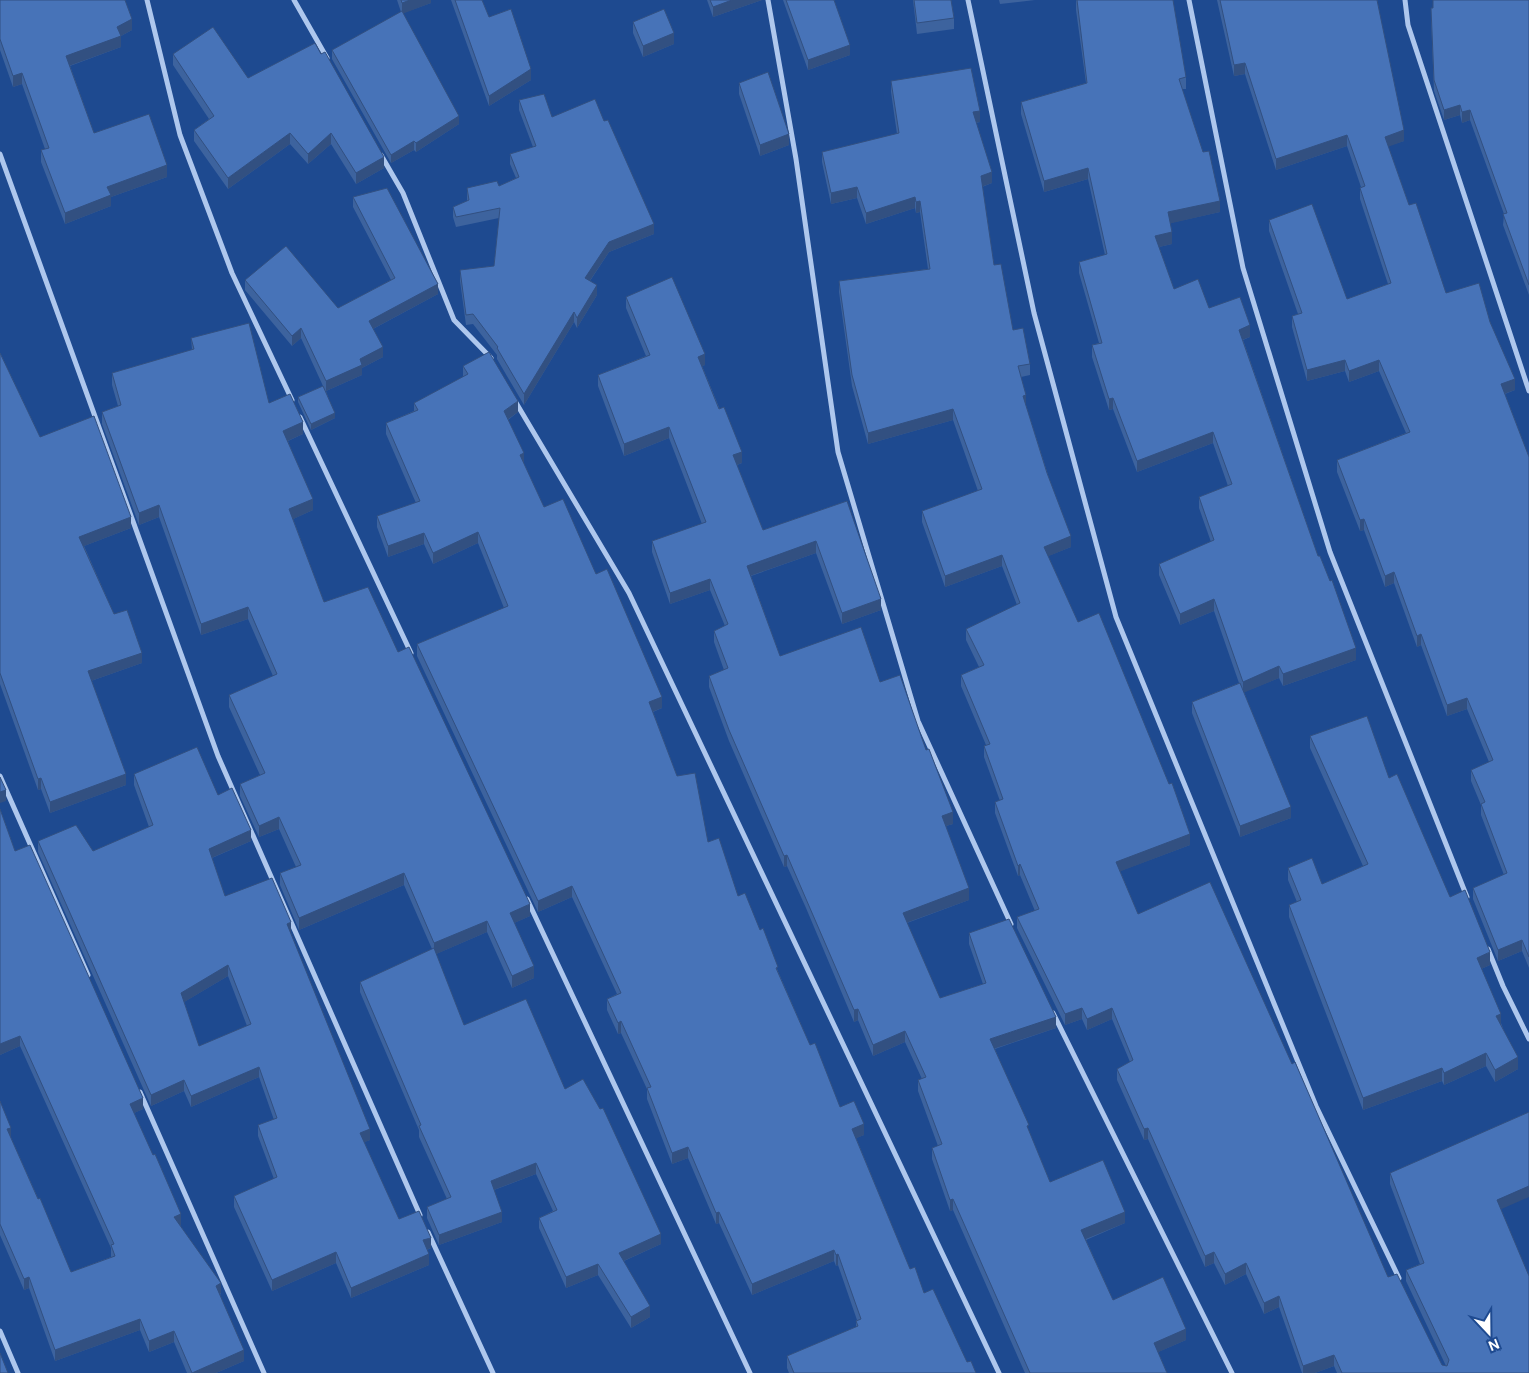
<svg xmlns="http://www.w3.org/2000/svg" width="1529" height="1373" font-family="'DM Sans',sans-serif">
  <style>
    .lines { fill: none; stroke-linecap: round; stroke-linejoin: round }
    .minor { stroke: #aec7ed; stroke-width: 5 }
    .wall { fill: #3d639e; fill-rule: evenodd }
    .shaded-wall { fill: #325081 }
    .building { fill: #4773b8; stroke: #325081; fill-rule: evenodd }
  </style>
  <rect width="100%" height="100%" fill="#1e4a90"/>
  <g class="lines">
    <!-- minor -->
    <g class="minor">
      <polyline points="147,0 180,135 232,273 292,400"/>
      <polyline points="294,0 327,58"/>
      <polyline points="768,0 796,159 838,452 918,721 1011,924"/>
      <polyline points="968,0 1034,313 1116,617 1316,1106 1399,1278"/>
      <polyline points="1189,0 1243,268 1330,552 1467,897"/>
      <polyline points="1405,0 1408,25 1529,391"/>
      <polyline points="0,154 218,756 420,1215"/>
      <polyline points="381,155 403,193 454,320 491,358"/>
      <polyline points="515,401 629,593 999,1373"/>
      <polyline points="300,417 411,653"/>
      <polyline points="0,776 88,975"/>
      <polyline points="527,899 750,1373"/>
      <polyline points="1488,949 1503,986 1529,1039"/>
      <polyline points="1053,1013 1232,1373"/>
      <polyline points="140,1092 264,1373"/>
      <polyline points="428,1232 493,1373"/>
      <polyline points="0,1331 18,1373"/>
    </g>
  </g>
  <!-- wall -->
  <g class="wall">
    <polygon points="0,0 132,30 121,36 121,47 70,66 94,133 167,177 111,197 111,206 65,224 41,162 41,150 45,149 22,84 13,87 0,50"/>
    <polygon points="397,0 431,0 431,3 403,13 459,124 416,152 414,150 391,163 332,59 332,50 401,12"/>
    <polygon points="451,0 482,0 489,17 531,80 489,106"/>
    <polygon points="707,0 762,0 713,17"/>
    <polygon points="783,0 834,0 850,55 808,70"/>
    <polygon points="913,0 951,0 954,18 954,29 917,34"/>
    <polygon points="999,0 1035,0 1000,4"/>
    <polygon points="1076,0 1186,77 1186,89 1182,89 1220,212 1170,223 1172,244 1159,247 1174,289 1209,308 1250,337 1243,340 1318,556 1356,660 1283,686 1279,678 1244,692 1291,818 1240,837 1192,713 1192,702 1239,683 1214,611 1180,625 1159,575 1159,564 1211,542 1199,508 1199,497 1228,486 1213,443 1137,472 1113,409 1109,410 1092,357 1092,345 1099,343 1079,273 1079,262 1105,255 1088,179 1044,192 1021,114 1021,102 1086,83 1076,10"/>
    <polygon points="1217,0 1377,0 1404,141 1388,146 1409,205 1446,293 1490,322 1515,390 1505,394 1529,457 1529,968 1522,951 1498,961 1473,899 1473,888 1504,875 1481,815 1481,805 1471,781 1471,770 1489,762 1467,709 1447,716 1421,645 1417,647 1394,583 1385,587 1364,530 1360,531 1337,472 1337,460 1406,433 1379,371 1349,382 1345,371 1307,381 1292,327 1292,316 1298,314 1269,231 1269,220 1347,299 1388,284 1360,199 1360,188 1361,187 1347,146 1276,170 1245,74 1234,76"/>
    <polygon points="1529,0 1529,295 1503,225 1504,214 1470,120 1462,123 1460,115 1444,120 1434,91 1431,18 1431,8"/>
    <polygon points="633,22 674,44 643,57 633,33"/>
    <polygon points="173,54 248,78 384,168 356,184 331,144 308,164 290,144 228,189 194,141 194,130 209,119 173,65"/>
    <polygon points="891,81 980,122 976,123 992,183 982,187 994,265 1013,330 1030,364 1030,375 1021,377 1026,406 1071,547 1048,556 1078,622 1190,845 1120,871 1138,914 1388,1277 1442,1365 1446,1366 1406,1281 1406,1270 1420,1264 1390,1184 1390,1173 1501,1209 1529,1373 1337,1373 1334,1366 1315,1373 1302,1373 1279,1307 1264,1314 1246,1274 1225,1285 1214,1263 1205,1267 1148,1139 1144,1140 1117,1080 1117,1069 1130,1062 1112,1019 1087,1030 1082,1019 1065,1025 1017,928 1017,917 1035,911 1020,875 1018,876 995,813 995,802 1000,801 984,757 984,746 986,745 961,686 961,675 979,667 966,640 966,629 1017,605 1002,566 945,587 922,522 922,511 978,491 953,420 868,444 852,386 839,292 839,281 928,269 920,212 916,213 915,208 866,224 857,198 831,204 822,162 822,152 897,134 891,92"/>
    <polygon points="739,83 789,145 760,156 739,94"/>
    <polygon points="519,100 552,117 654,234 609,252 590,281 597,295 577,328 574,322 524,405 497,359 497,355 473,324 466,325 460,281 460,270 494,266 499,218 456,227 453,217 453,207 467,201 467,188 499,186 516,178 510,164 510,154 533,147 519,110"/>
    <polygon points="353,197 438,294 373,329 383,357 362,368 362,375 326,391 335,418 311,430 298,402 298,397 323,386 301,338 292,346 245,290 245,280 338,308 391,280 353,207"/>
    <polygon points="626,297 705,365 702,366 742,463 737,465 763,530 847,501 881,610 842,624 816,553 751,576 780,656 880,682 926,750 953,824 946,826 969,900 907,923 940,998 983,984 969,944 969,933 1056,1028 995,1049 1050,1182 1125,1223 1086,1240 1113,1300 1186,1340 1158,1352 1167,1373 1025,1373 953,1210 950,1211 932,1159 932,1148 938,1146 918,1091 918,1080 922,1079 905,1042 873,1056 858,1020 854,1022 806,908 787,866 784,867 729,741 709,687 709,676 724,670 714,642 714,631 725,626 710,590 670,604 652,552 652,541 702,524 669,438 624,456 598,386 598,375 646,356 626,308"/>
    <polygon points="191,338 269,403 303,434 288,441 313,510 293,519 324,602 398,652 530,916 514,923 534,978 512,988 487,932 436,954 464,1025 565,1089 661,1244 624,1261 650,1317 631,1328 598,1275 566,1288 539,1228 539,1218 553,1211 536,1174 494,1190 502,1222 439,1245 427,1218 427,1207 447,1199 419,1137 419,1130 360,992 360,982 432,949 404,885 299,930 280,885 280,873 296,867 279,829 259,837 240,796 240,784 260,775 229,707 229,695 273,676 248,619 201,635 159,517 139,525 102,424 102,412 118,406 112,385 112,373 192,350"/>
    <polygon points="0,353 40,437 131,528 84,546 114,614 142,663 91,681 126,785 50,813 41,789 38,790 0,684"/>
    <polygon points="463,366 518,412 508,420 524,464 544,507 596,574 662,708 653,712 677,776 708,842 738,896 760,930 810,1045 840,1107 864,1135 856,1138 910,1269 967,1362 976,1373 789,1373 787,1368 787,1356 856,1327 856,1321 857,1320 838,1265 836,1266 834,1261 752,1295 719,1223 716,1224 688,1158 672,1164 647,1099 647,1089 621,1033 618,1034 607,1010 607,999 617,994 572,897 538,912 417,656 417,644 504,608 478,543 433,564 424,544 388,557 377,527 377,516 416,503 386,434 386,423 414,411 414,403 463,377"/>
    <polygon points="1310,736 1389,778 1450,897 1490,965 1481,969 1518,1069 1495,1082 1486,1066 1444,1085 1442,1081 1363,1110 1289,917 1289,905 1297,902 1288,880 1288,868 1322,884 1363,866 1310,748"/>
    <path d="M134 774 218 795 251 841 212 858 225 896 291 933 370 1140 364 1142 399 1219 431 1248 427 1250 429 1265 351 1298 336 1263 272 1291 234 1207V1196L274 1179 258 1136V1125L274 1120 259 1077 191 1107 184 1091 151 1106 38 852V841L93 851 149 827 134 785ZM228 976 247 1026 199 1046 184 1002Z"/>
    <polygon points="0,809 15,851 143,1109 134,1113 181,1225 180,1225 221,1293 220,1295 244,1361 216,1373 187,1373 174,1342 149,1352 140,1330 55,1361 29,1288 24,1290 0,1235 0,1101 11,1138 71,1272 111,1257 111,1248 20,1046 0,1055"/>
  </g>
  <!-- shaded-wall -->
  <g class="shaded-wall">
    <polygon points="410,0 431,0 431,3 402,14 402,3"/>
    <polygon points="732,0 762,0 713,17 713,7"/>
    <polygon points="132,19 132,30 121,36 121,47 66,67 66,56"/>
    <polygon points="674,33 674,44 643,57 643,46"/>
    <polygon points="850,45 850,55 808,70 808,60"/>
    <polygon points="1245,63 1245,74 1234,76 1234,65"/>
    <polygon points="531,69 531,80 489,106 489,96"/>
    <polygon points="22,73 22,84 13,87 13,76"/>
    <polygon points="1460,105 1460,115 1444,120 1444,110"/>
    <polygon points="1470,110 1470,120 1462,123 1462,112"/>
    <polygon points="980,111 980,122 973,123 973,112"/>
    <polygon points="459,116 459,124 416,152 416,143"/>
    <polygon points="1404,130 1404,141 1385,148 1385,137"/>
    <polygon points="290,133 290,144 228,189 228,178"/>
    <polygon points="331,133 331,144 308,164 308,154"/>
    <polygon points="789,134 789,145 760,156 760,145"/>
    <polygon points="1347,135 1347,146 1276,170 1276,159"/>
    <polygon points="414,141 414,150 391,163 391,155"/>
    <polygon points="384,157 384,168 356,184 356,173"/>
    <polygon points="167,165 167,177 111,197 111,206 65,224 65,213 107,187"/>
    <polygon points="1088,168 1088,179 1044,192 1044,181"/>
    <polygon points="992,172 992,183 981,187 981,176"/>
    <polygon points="857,187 857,198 831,204 831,193"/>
    <polygon points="915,197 915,208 866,224 866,213"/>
    <polygon points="920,201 920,212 916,213 916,202"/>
    <polygon points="1220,201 1220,212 1168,224 1168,212"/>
    <polygon points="654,224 654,234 609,252 585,288 585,278 609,242"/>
    <polygon points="1172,232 1172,244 1155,248 1155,236"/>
    <polygon points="438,284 438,294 369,331 369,321"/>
    <polygon points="597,285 597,295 577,328 577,318"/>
    <polygon points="574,312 574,322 524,405 524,394"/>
    <polygon points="1250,325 1250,337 1239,341 1239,330"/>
    <polygon points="301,328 301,338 292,346 292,336"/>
    <polygon points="383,347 383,357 362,368 362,375 326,391 326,381 360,359"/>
    <polygon points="705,354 705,365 698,368 698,357"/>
    <polygon points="1345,360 1345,371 1307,381 1307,370"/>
    <polygon points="1379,360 1379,371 1349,382 1349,371"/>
    <polygon points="1515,379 1515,390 1501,395 1501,384"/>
    <polygon points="1026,395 1026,406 1023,407 1023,396"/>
    <polygon points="1113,398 1113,409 1109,410 1109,399"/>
    <polygon points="518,401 518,412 504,422 504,411"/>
    <polygon points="953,409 953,420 868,444 868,433"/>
    <polygon points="335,413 335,418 311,430 311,424"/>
    <polygon points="303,422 303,434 283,443 283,431"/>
    <polygon points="669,427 669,438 624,456 624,444"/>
    <polygon points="1213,432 1213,443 1137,472 1137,461"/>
    <polygon points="742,452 742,463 733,466 733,455"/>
    <polygon points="524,453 524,464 520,466 520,455"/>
    <polygon points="313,499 313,510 289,521 289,509"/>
    <polygon points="159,505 159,517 139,525 139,513"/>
    <polygon points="131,517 131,528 79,548 79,537"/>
    <polygon points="1364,519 1364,530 1360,531 1360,520"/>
    <polygon points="478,532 478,543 433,564 433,553"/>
    <polygon points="424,533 424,544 388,557 388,546"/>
    <polygon points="1071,536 1071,547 1044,558 1044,547"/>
    <polygon points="816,541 816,553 747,577 747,566"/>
    <polygon points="1002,555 1002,566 945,587 945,576"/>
    <polygon points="1394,572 1394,583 1385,587 1385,576"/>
    <polygon points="710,579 710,590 670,604 670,593"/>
    <polygon points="881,599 881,610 842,624 842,613"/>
    <polygon points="1214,599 1214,611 1180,625 1180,614"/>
    <polygon points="248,607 248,619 201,635 201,624"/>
    <polygon points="1421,634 1421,645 1417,647 1417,636"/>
    <polygon points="1356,648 1356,660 1283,686 1283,674"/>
    <polygon points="142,653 142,663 88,682 88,671"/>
    <polygon points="1279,666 1279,678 1243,693 1243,682"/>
    <polygon points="662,697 662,708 649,713 649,702"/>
    <polygon points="1467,698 1467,709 1447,716 1447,705"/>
    <polygon points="126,774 126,785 50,813 50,802"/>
    <polygon points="41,778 41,789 38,790 38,779"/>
    <polygon points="6,790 6,801 0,803 0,792"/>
    <polygon points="1291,807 1291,818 1240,837 1240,826"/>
    <polygon points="953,812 953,824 942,827 942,816"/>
    <polygon points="279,817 279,829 259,837 259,826"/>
    <polygon points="251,830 251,841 209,859 209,849"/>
    <polygon points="1190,834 1190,845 1116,873 1116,862"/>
    <polygon points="787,855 787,866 784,867 784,856"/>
    <polygon points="1020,864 1020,875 1018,876 1018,866"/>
    <polygon points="404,873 404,885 299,930 299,918"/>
    <polygon points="572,886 572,897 538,912 538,901"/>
    <polygon points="969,888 969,900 903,924 903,913"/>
    <polygon points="530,904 530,916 510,925 510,913"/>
    <polygon points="487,921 487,932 434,955 434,943"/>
    <polygon points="291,922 291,933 287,924"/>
    <polygon points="1522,940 1522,951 1498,961 1498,950"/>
    <polygon points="1490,952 1490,965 1477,971 1477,958"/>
    <polygon points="228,965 228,976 181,1004 181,993"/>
    <polygon points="534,966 534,978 512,988 512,976"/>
    <polygon points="1082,1008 1082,1019 1065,1025 1065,1014"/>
    <polygon points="1112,1008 1112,1019 1087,1030 1087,1019"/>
    <polygon points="858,1009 858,1020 854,1022 854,1010"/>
    <polygon points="1501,1014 1501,1026 1496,1016"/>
    <polygon points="1056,1017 1056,1028 990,1050 990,1039"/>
    <polygon points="621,1021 621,1033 618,1034 618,1023"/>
    <polygon points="905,1031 905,1042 873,1056 873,1045"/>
    <polygon points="20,1036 20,1046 0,1055 0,1044"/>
    <polygon points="1486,1053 1486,1066 1444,1085 1444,1073"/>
    <polygon points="1518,1057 1518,1069 1495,1082 1495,1070"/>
    <polygon points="259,1067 259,1077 191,1107 191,1096"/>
    <polygon points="1442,1068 1442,1081 1363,1110 1363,1098"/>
    <polygon points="184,1080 184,1091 151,1106 151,1095"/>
    <polygon points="143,1098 143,1109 130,1115 130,1104"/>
    <polygon points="864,1124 864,1135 852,1140 852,1129"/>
    <polygon points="11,1128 11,1139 7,1129"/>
    <polygon points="1148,1128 1148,1139 1144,1140 1144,1129"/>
    <polygon points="370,1129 370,1140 360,1144 360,1133"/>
    <polygon points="688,1147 688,1158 672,1164 672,1153"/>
    <polygon points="536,1163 536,1174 491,1191 491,1181"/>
    <polygon points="1529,1186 1529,1197 1497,1211 1497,1200"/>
    <polygon points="953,1199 953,1210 950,1211 950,1200"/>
    <polygon points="502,1212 502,1222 439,1245 439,1235"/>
    <polygon points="719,1212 719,1223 716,1224 716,1213"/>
    <polygon points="1125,1212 1125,1223 1081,1241 1081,1230"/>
    <polygon points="181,1214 181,1225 174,1228 174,1217"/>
    <polygon points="661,1234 661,1244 619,1263 619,1253"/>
    <polygon points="431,1238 431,1248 423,1251 423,1240"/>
    <polygon points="834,1250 834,1261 752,1295 752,1284"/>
    <polygon points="336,1252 336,1263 272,1291 272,1280"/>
    <polygon points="1214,1252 1214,1263 1205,1267 1205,1256"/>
    <polygon points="429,1254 429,1265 351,1298 351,1288"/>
    <polygon points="838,1254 838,1265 836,1266 836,1255"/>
    <polygon points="1246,1263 1246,1274 1225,1285 1225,1274"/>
    <polygon points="598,1264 598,1275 566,1288 566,1277"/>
    <polygon points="29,1277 29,1288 24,1290 24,1279"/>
    <polygon points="221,1283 221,1293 216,1297 216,1286"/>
    <polygon points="1279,1296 1279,1307 1264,1314 1264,1303"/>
    <polygon points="650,1306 650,1317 631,1328 631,1317"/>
    <polygon points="140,1319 140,1330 55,1361 55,1350"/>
    <polygon points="1186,1329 1186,1340 1154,1354 1154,1343"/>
    <polygon points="174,1331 174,1342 149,1352 149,1341"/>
    <polygon points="244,1350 244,1361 216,1373 192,1373"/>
    <polygon points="1334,1355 1334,1366 1315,1373 1303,1373 1303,1366"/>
  </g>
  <!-- building -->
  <g class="building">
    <polygon points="0,0 125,0 132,19 117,27 121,36 66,56 94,133 149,114 167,165 107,187 111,195 65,213 41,150 49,148 22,73 13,76 0,39"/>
    <polygon points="401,0 410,0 402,3"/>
    <polygon points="455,0 482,0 489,17 511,9 531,69 489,96"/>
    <polygon points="710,0 732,0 713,7"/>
    <polygon points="786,0 834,0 850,45 808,60"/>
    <polygon points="914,0 951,0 954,18 917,23"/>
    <polygon points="1077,0 1173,0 1186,77 1179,79 1203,152 1209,151 1220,201 1168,212 1172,232 1155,236 1174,289 1198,279 1209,308 1240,297 1250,325 1239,330 1318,556 1320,556 1330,581 1332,580 1356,648 1283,674 1279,666 1243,682 1214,599 1180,614 1159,564 1214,540 1199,497 1232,484 1213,432 1137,461 1113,398 1109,399 1092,345 1102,343 1079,262 1107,254 1088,168 1044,181 1021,102 1087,83"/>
    <polygon points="1220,0 1377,0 1404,130 1385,137 1409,205 1416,203 1446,293 1479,283 1490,322 1515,379 1501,384 1529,457 1529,957 1522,940 1498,950 1473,888 1507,873 1481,804 1485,802 1471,770 1493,760 1467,698 1447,705 1421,634 1417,636 1394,572 1385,576 1364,519 1360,520 1337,460 1410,432 1379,360 1349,371 1345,360 1307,370 1292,316 1302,313 1269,220 1312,204 1347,299 1391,283 1360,188 1365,186 1347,135 1276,159 1245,63 1234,65"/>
    <polygon points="1433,0 1529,0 1529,285 1503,214 1507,213 1470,110 1462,112 1460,105 1444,110 1434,80 1431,8 1433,8"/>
    <polygon points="664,9 674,33 643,46 633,22"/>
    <polygon points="402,11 459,116 416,143 414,141 391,155 332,50"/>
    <polygon points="213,27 248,78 315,43 321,54 325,52 384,157 356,173 331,133 308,154 290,133 228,178 194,130 214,116 173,54"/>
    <polygon points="971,68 980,111 973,112 992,172 981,176 994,265 1001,264 1013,330 1023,328 1030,364 1018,366 1026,395 1023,396 1047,473 1071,536 1044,547 1078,622 1099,613 1169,784 1172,783 1190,834 1116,862 1138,914 1210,882 1292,1064 1295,1062 1388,1277 1397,1274 1442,1365 1447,1366 1449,1360 1406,1270 1424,1263 1390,1173 1529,1112 1529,1186 1497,1200 1529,1276 1529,1373 1342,1373 1334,1355 1303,1366 1279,1296 1264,1303 1246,1263 1225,1274 1214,1252 1205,1256 1148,1128 1144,1129 1117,1069 1133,1060 1112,1008 1087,1019 1082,1008 1065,1014 1017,917 1039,909 1020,864 1018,866 995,802 1003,799 984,746 990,744 961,675 984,665 966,629 1020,603 1002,555 945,576 922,511 982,489 953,409 868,433 852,375 839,281 930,269 920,201 916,202 915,197 866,213 857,187 831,193 822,152 899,133 891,81"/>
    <polygon points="768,72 789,134 760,145 739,83"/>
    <polygon points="544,94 552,117 595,99 604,121 608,120 654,224 609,242 585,278 597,285 577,318 574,312 524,394 497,348 498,347 473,314 466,315 460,270 494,266 500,208 456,217 453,207 469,200 467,188 497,181 499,186 519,177 510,154 536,146 519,100"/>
    <polygon points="387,188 438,284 369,321 383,347 360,359 362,365 326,381 301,328 292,336 245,280 286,246 338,308 395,278 353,197"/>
    <polygon points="672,277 705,354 698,357 719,409 724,407 742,452 733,455 763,530 847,501 881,599 842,613 816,541 747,566 780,656 861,627 880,682 900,675 926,750 929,749 953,812 942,816 969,888 903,913 940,998 986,983 969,933 1009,919 1056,1017 990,1039 1029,1125 1027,1126 1050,1182 1103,1160 1125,1212 1081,1230 1113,1300 1163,1277 1186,1329 1154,1343 1167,1373 1030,1373 953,1199 950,1200 932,1148 942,1144 918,1080 926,1077 905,1031 873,1045 858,1009 854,1010 787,855 784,856 729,730 709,676 728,668 714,631 728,624 710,579 670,593 652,541 706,522 669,427 624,444 598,375 650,355 626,297"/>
    <polygon points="249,323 269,403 290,394 303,422 283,431 313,499 289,509 324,602 368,587 398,652 409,647 530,904 510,913 534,966 512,976 487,921 434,943 404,873 299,918 280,873 301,865 279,817 259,826 240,784 265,773 229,695 277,674 248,607 201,624 159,505 139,513 102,412 121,405 112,373 194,349 191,338"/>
    <polygon points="489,352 518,401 504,411 524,453 520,455 544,507 563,499 596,574 607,569 662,697 649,702 677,776 695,773 708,842 719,838 738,896 745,893 760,930 763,928 778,967 776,968 810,1045 815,1043 840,1107 854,1101 864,1124 852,1129 910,1269 915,1267 924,1293 933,1289 967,1362 971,1361 976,1373 794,1373 787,1356 858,1326 856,1321 861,1319 838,1254 836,1255 834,1250 752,1284 719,1212 716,1213 688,1147 672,1153 647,1088 651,1087 621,1021 618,1023 607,999 621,993 572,886 538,901 417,644 508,606 478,532 433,553 424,533 388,546 377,516 420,501 386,423 418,410 414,403 468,374 463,366"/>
    <polygon points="0,353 40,437 94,416 131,517 79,537 114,614 127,610 142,653 88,671 126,774 50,802 41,778 38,779 0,673"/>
    <polygon points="323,386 335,413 311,424 298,397"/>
    <polygon points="1240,683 1291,807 1240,826 1192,702"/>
    <polygon points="1367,716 1389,778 1397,774 1450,897 1465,890 1490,952 1477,958 1501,1014 1496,1016 1518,1057 1495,1070 1486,1053 1444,1073 1442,1068 1363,1098 1289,905 1301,900 1288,868 1312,858 1322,884 1368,864 1310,736"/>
    <path d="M197 747 218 795 232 788 251 830 209 849 225 896 272 878 291 922 287 924 370 1129 360 1133 399 1219 419 1211 431 1238 423 1240 429 1254 351 1288 336 1252 272 1280 234 1196 277 1177 258 1125 277 1118 259 1067 191 1096 184 1080 151 1095 38 841 76 825 93 851 153 825 134 774ZM228 965 251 1024 199 1046 181 993Z"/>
    <polygon points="0,777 6,790 0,792"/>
    <polygon points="0,809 15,851 30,845 143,1098 130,1104 153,1155 155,1154 181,1214 174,1217 221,1283 216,1286 244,1350 192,1373 174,1331 149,1341 140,1319 55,1350 29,1277 24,1279 0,1224 0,1101 11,1128 7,1129 38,1199 40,1198 71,1272 115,1256 111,1245 114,1244 20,1036 0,1044"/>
    <polygon points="434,948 464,1025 526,999 565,1089 583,1079 600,1109 603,1108 661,1234 619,1253 650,1306 631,1317 598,1264 566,1277 539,1218 557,1210 536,1163 491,1181 502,1212 439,1235 427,1207 451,1197 419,1126 421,1125 360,982"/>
    <polygon points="0,1353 8,1373 0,1373"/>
  </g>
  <!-- north arrow -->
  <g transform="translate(1489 1333) rotate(158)" stroke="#1e4a90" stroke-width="4" paint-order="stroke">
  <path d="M0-4L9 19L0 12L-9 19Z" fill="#ffffff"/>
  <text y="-8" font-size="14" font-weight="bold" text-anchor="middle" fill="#ffffff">N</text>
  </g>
</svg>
